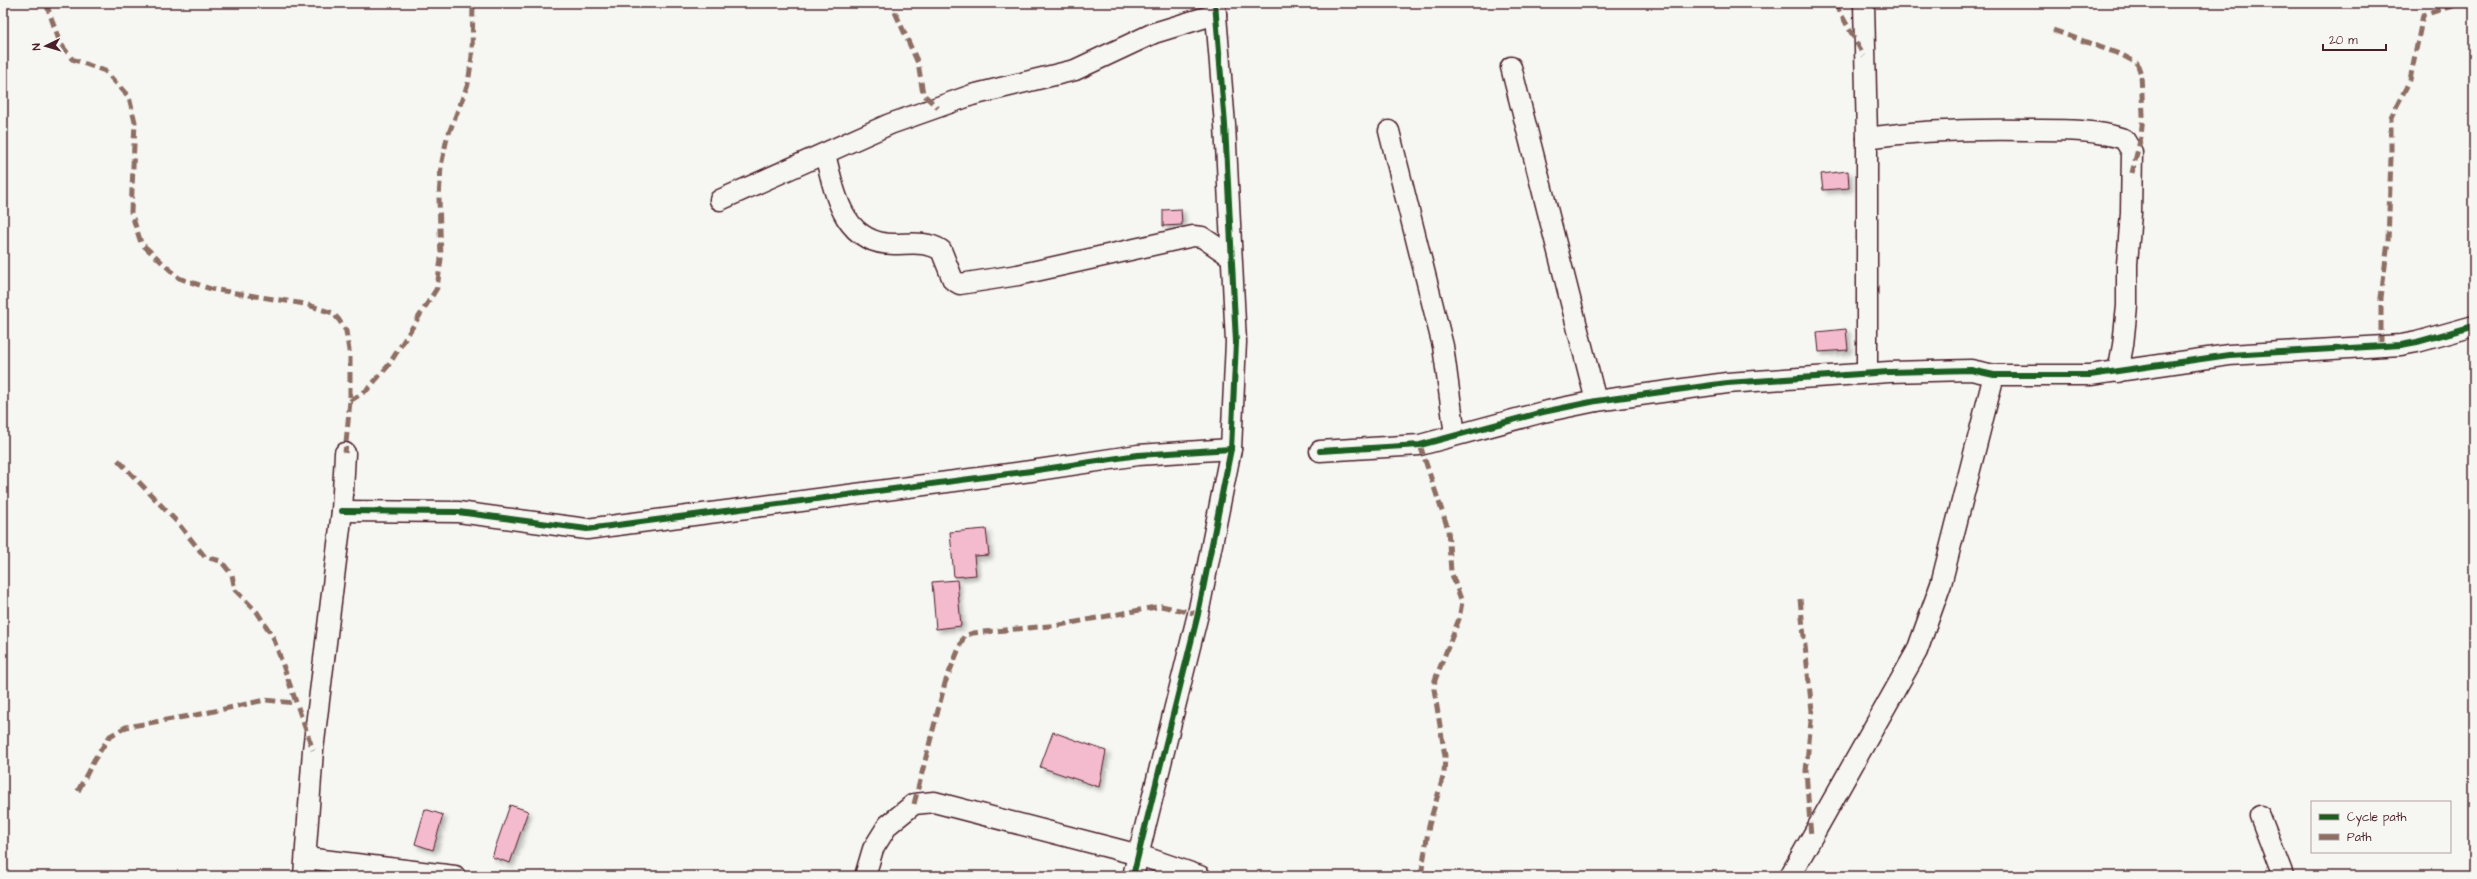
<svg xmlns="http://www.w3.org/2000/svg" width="2477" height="879" font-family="'Architects Daughter',sans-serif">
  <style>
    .building { fill: #f4bacd; stroke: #4a1f2b; filter: url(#shadow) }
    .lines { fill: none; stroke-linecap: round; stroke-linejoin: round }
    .minor-casing { stroke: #4a1f2b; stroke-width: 23 }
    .minor { stroke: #f6f6f2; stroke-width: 20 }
    .quiet { stroke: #8d6e63; stroke-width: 5; stroke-dasharray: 10 5; stroke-linecap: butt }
    .cycleway-casing { stroke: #f6f6f2; stroke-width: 8 }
    .cycleway { stroke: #1b5e20; stroke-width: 6 }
  </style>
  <defs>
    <filter id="shadow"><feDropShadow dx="3.5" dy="3.5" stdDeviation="2" flood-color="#0004"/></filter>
  </defs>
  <rect width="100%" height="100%" fill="#f6f6f2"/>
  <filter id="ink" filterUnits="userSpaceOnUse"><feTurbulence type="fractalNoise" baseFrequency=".025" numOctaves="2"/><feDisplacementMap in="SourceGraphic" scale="8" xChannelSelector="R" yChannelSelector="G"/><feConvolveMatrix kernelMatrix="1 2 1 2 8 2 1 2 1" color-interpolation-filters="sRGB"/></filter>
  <g filter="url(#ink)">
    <!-- building -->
    <g class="building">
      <polygon points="1848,171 1849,188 1823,190 1821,174"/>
      <polygon points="1181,209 1182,225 1163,226 1163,210"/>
      <polygon points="1846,329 1848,350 1819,352 1817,332"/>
      <polygon points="986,529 989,555 974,556 976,575 954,577 950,532"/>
      <polygon points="957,580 961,626 936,629 932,582"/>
      <polygon points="1053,732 1106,751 1099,787 1040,767"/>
      <polygon points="510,805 528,811 510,863 492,857"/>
      <polygon points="425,809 443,815 433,850 415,844"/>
    </g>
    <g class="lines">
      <defs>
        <g id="minor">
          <polyline points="1864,3 1867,138 1867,373"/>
          <polyline points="1511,67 1596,401"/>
          <polyline points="1389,131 1443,346 1455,435"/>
          <path d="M1867 138C1921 130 1974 129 2028 130 2062 130 2093 129 2124 139L2132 152 2131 213 2127 264V306L2123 345 2118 372"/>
          <path d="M825 154C835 194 843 244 894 244 911 244 926 241 941 250L953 280 960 284 1018 275 1193 236 1202 237 1230 256"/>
          <polyline points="720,200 890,124 972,95 1075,70 1154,33 1216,14"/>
          <polyline points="1320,451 1420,445 1543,412 1596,401 1727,383 1889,372 1971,370 1994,375 2090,375 2229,355 2401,345 2417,342 2474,326"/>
          <polyline points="342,511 458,512 587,529 1031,471 1138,455 1231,449"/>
          <polyline points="2260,816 2283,876"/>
          <polyline points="306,858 455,876"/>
          <polyline points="304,876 313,750 342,511 345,453"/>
          <polyline points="865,876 873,849 888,825 914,804 934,802 1139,855 1200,876"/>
          <polyline points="1133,876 1198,614 1231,449 1236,342 1225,125 1215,3"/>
          <polyline points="1790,876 1917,651 1941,584 1994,375"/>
        </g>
      </defs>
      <!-- minor casing -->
      <use href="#minor" class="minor-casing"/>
      <!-- minor -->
      <use href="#minor" class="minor"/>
      <!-- quiet -->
      <g class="quiet">
        <polyline points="46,3 60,43 72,59 105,71 129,97 135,122 131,212 141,243 179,278 211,289 305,304 333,313 339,320 346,331 350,357 350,401 345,453"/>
        <polyline points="1835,3 1864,56"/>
        <polyline points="895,12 918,63 923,94 938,108"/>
        <polyline points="2053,30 2122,55 2137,63 2141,74 2143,115 2141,137 2132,173"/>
        <polyline points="2381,346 2381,298 2388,242 2391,157 2391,117 2410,80 2423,15 2462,3"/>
        <polyline points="350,401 367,390 388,366 437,288 441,259 439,198 441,166 447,138 468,84 472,56 473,3"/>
        <polyline points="1420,445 1448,529 1451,572 1462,602 1459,619 1435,680 1434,689 1445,756 1444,774 1429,825 1421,876"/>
        <polyline points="118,460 177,522 205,557 221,561 232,575 235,590 257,612 273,637 313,750"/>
        <polyline points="1800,599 1812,711 1806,771 1811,837"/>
        <polyline points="78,791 94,760 110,736 126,727 201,714 265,700 295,703"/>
        <polyline points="914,804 945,683 964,636 973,633 1060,625 1161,606 1198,614"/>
      </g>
      <defs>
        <g id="cycleway">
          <polyline points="1320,451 1420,445 1543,412 1596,401 1727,383 1889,372 1971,370 1994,375 2090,375 2229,355 2401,345 2417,342 2474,326"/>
          <polyline points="342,511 458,512 587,529 1031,471 1138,455 1231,449"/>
          <polyline points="1133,876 1198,614 1231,449 1236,342 1225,125 1215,3"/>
        </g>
      </defs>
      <!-- cycleway casing -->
      <use href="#cycleway" class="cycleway-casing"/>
      <!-- cycleway -->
      <use href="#cycleway" class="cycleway"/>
    </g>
  </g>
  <!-- margin -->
  <rect width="2477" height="879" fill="none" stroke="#f6f6f2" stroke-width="16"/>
  <rect x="8" y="8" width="2461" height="863" fill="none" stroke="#4a1f2b" stroke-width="1.5" filter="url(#ink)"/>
  <!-- legend -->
  <rect x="2311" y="801" width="140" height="52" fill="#f6f6f2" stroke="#b1a0a2"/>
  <rect x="2319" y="814" width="20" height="6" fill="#1b5e20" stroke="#b1a0a2"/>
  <text x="2347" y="821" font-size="12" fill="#4a1f2b">Cycle path</text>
  <rect x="2319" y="834" width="20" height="6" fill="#8d6e63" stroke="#b1a0a2"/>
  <text x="2347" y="841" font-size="12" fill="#4a1f2b">Path</text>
  <!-- north arrow -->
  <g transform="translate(46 46) rotate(265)" stroke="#f6f6f2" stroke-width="3" paint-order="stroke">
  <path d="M0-3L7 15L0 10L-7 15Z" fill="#4a1f2b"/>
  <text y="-6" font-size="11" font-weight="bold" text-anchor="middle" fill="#4a1f2b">N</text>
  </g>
  <!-- scale -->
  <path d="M2323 44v6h63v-6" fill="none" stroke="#4a1f2b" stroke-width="2"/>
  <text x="2329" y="44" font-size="12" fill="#4a1f2b" stroke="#f6f6f2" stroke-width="3" paint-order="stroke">20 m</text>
</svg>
